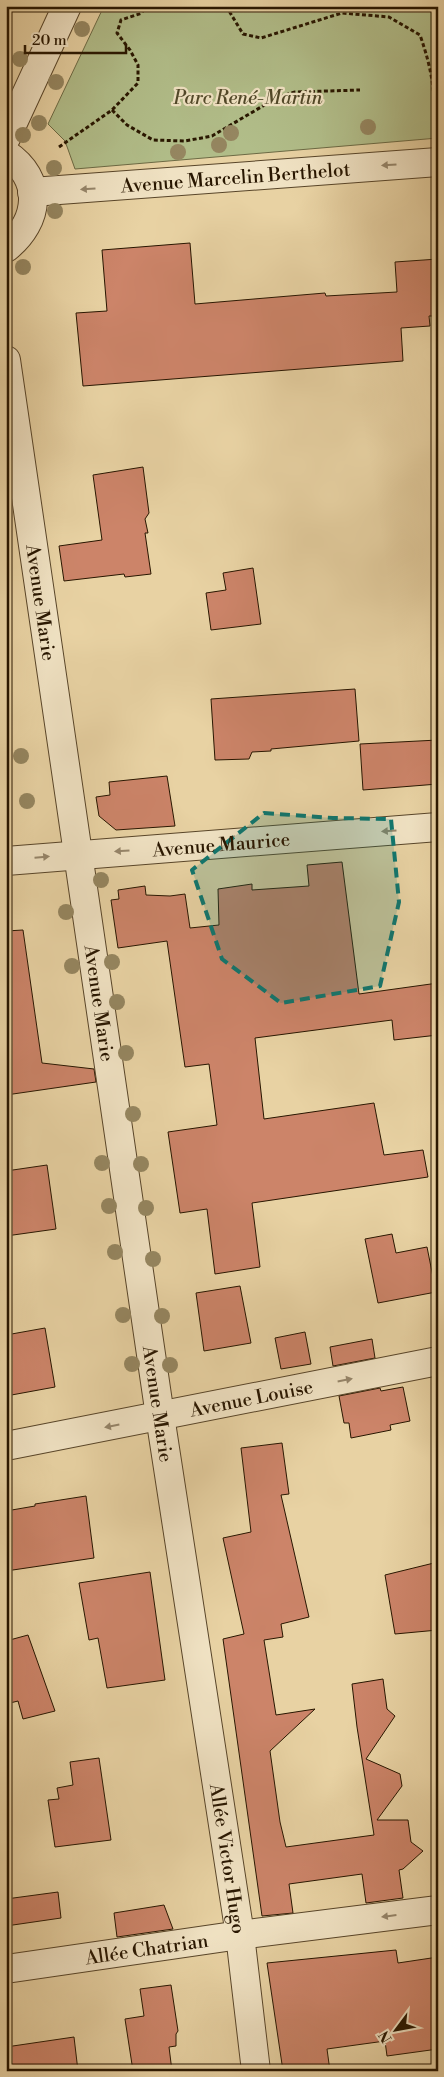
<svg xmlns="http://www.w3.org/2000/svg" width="444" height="2077" font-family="'Libre Bodoni',serif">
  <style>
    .green { fill: #b1bd89; stroke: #6c6a44 }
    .building { fill: #cc8469; stroke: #281600 }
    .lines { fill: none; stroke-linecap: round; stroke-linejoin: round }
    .minor-casing { stroke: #584529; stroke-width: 30 }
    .path { stroke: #281600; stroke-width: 3; stroke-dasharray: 4 2.5; stroke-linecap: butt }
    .minor { stroke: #f0e2c3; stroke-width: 28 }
    .tree { fill: #958660 }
    .oneway { fill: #96866b }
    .marked { fill: #0f766e; fill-opacity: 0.2; stroke: #0f766e; stroke-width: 4; stroke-dasharray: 10 6; stroke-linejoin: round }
    .labels { text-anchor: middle; stroke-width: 4.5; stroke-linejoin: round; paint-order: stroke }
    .park-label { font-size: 19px; font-style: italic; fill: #514829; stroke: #f0e2c3 }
    .street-label { font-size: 19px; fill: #281600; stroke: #f0e2c3 }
  </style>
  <rect width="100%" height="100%" fill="#e8d2a3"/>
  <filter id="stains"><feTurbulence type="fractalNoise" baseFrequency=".004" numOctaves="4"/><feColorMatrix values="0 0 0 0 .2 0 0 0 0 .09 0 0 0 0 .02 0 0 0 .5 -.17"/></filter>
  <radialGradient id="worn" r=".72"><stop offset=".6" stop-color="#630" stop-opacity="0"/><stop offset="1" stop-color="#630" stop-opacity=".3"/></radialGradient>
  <!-- green -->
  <polygon class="green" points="104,6 438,6 438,138 75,169 65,141 48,124"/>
  <!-- building -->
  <g class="building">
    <polygon points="190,243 195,304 325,293 326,296 397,292 395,262 438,259 438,316 429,316 430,326 401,328 403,361 83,386 76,313 107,311 102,250"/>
    <polygon points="143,467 149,513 145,519 148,533 145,533 151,574 125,577 124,574 64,581 59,546 102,540 93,475"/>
    <polygon points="253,568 261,624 211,630 206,593 226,590 223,573"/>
    <polygon points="355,689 359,741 271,749 271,751 252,752 249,759 215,760 211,699"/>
    <polygon points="438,740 438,784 363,790 360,744"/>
    <polygon points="167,776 175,826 116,830 99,816 96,797 110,795 109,782"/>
    <polygon points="342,862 359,994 438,983 438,1035 394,1040 392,1020 255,1038 264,1119 374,1103 384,1155 423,1150 428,1177 252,1203 260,1267 215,1274 207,1209 180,1213 168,1132 217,1125 209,1064 185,1067 167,941 118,948 111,900 119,899 118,890 145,886 146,895 170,896 185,894 190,928 219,925 218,889 252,884 252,890 309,886 307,865"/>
    <polygon points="23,930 42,1063 94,1069 96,1082 6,1095 6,931"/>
    <polygon points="47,1165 56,1229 6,1236 6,1171"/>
    <polygon points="392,1234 396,1253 427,1247 436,1292 378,1303 365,1239"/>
    <polygon points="240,1286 251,1343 204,1351 196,1293"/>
    <polygon points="45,1328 55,1387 6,1396 6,1364 10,1363 6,1335"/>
    <polygon points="305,1332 311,1364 281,1369 275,1338"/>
    <polygon points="372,1339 375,1358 333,1366 330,1347"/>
    <polygon points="403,1387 410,1421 390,1425 391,1430 351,1438 349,1423 344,1423 339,1396 380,1388 381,1391"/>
    <polygon points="282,1443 289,1494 281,1495 309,1617 281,1624 283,1637 264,1640 276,1715 315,1709 270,1751 280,1822 286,1847 374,1835 357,1727 352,1684 383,1679 387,1709 395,1716 366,1759 400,1774 402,1786 377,1820 408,1820 411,1842 423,1851 403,1869 399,1870 403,1898 366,1903 362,1874 289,1884 293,1913 262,1916 223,1639 244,1634 223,1538 251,1532 241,1448"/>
    <polygon points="86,1496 94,1558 6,1571 6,1511 35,1506 35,1504"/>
    <polygon points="438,1562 438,1630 395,1634 385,1575"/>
    <polygon points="150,1572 165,1680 107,1688 98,1638 89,1640 79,1583"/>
    <polygon points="28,1635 55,1711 23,1719 18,1701 6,1704 6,1641"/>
    <polygon points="99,1758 111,1840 55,1847 48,1800 59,1799 57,1788 73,1785 70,1762"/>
    <polygon points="58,1892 61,1918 6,1926 6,1899"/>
    <polygon points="164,1905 173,1929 117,1937 114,1913"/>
    <polygon points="396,1950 398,1963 438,1957 438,2049 387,2056 385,2041 327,2049 330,2071 283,2071 267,1963"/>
    <polygon points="171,1985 178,2031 176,2034 176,2046 169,2047 172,2071 133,2071 125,2019 144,2016 140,1989"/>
    <polygon points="74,2037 78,2071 8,2071 6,2047"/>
  </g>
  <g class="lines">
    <defs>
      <g id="minor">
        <polyline points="6,138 67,6"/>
        <path d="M6 154C44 179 40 221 6 248"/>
        <path id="s1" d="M32 192 438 162"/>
        <path id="s2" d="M6 360 160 1416 240 1935 256 2071"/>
        <path id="s3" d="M6 861 438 827"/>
        <path id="s4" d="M6 1446 438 1361"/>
        <path id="s5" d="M6 1969 240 1935 438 1910"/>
      </g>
    </defs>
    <!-- minor casing -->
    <use href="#minor" class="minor-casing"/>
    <!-- path -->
    <g class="path">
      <path d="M226 6 243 34 261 38 342 13 389 17 420 35C433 72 435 94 435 132"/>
      <polyline points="112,110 127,125 153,140 185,141 212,136 278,97 295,92 360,90"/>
      <polyline points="59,147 112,110 138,83 138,65 130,50 117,33 121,20 142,13 145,6"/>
    </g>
    <!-- minor -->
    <use href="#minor" class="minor"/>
  </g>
  <!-- trees -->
  <g class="tree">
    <circle cx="82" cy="29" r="8"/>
    <circle cx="20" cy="59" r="8"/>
    <circle cx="56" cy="82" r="8"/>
    <circle cx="39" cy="123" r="8"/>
    <circle cx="368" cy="127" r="8"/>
    <circle cx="231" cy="133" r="8"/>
    <circle cx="23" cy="135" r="8"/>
    <circle cx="219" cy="145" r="8"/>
    <circle cx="178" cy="152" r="8"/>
    <circle cx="54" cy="168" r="8"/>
    <circle cx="55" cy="211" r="8"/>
    <circle cx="23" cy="267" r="8"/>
    <circle cx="21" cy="756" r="8"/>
    <circle cx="27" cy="801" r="8"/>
    <circle cx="101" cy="880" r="8"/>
    <circle cx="66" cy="912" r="8"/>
    <circle cx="112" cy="962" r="8"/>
    <circle cx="72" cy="966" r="8"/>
    <circle cx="117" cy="1002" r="8"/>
    <circle cx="126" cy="1053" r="8"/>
    <circle cx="133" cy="1114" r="8"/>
    <circle cx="102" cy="1163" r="8"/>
    <circle cx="141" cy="1164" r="8"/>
    <circle cx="109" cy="1206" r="8"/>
    <circle cx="146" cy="1208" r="8"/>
    <circle cx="115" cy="1252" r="8"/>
    <circle cx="153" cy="1259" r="8"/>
    <circle cx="123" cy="1315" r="8"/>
    <circle cx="162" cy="1316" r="8"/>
    <circle cx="132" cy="1364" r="8"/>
    <circle cx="170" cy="1365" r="8"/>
  </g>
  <!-- one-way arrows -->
  <defs><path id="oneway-solid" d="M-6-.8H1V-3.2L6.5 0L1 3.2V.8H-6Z" transform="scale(1.25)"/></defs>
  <g class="oneway">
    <use href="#oneway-solid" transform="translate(389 165) rotate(176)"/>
    <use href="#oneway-solid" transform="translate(88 189) rotate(176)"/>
    <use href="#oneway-solid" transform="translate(389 831) rotate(176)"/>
    <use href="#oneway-solid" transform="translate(122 851) rotate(176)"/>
    <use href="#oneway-solid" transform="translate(42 857) rotate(-5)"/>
    <use href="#oneway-solid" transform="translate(345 1380) rotate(-11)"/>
    <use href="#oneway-solid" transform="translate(112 1426) rotate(169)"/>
    <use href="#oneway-solid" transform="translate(389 1916) rotate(173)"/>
  </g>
  <!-- marked area -->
  <path class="marked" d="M264 813 333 818 391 819 399 902 380 986 281 1003 222 959 192 870Z"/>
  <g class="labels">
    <!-- park labels -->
    <g class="park-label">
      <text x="248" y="104">Parc René-Martin</text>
    </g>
    <!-- street labels -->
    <g class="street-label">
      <text dy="7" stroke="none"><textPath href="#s1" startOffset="204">Avenue Marcelin Berthelot</textPath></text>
      <text dy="7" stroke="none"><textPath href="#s2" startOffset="245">Avenue Marie</textPath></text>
      <text dy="7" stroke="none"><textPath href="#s3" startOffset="216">Avenue Maurice</textPath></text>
      <text dy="7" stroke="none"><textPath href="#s2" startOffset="650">Avenue Marie</textPath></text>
      <text dy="7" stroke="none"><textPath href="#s4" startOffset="250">Avenue Louise</textPath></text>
      <text dy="7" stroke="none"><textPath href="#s2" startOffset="1055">Avenue Marie</textPath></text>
      <text dy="7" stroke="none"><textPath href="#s2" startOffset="1515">Allée Victor Hugo</textPath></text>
      <text dy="7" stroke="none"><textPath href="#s5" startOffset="142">Allée Chatrian</textPath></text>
    </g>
  </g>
  <!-- margin -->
  <rect width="444" height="2077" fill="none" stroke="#e8d2a3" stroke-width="25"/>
  <rect x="8" y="8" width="429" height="2062" fill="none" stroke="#281600" stroke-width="2.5"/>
  <rect x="12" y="12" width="419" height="2052" fill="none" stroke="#281600"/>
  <!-- north arrow -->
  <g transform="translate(396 2030) rotate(238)" stroke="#f0e2c3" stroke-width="4" paint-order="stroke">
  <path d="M0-4L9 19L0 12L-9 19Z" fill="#281600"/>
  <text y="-8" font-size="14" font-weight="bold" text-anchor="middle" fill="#281600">N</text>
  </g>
  <!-- scale -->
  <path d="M25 45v8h101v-8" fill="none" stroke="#281600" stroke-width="2.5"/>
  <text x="32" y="45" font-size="15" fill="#281600" stroke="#f0e2c3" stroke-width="4" paint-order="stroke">20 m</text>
  <rect width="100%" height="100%" filter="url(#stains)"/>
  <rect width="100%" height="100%" fill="url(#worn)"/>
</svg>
